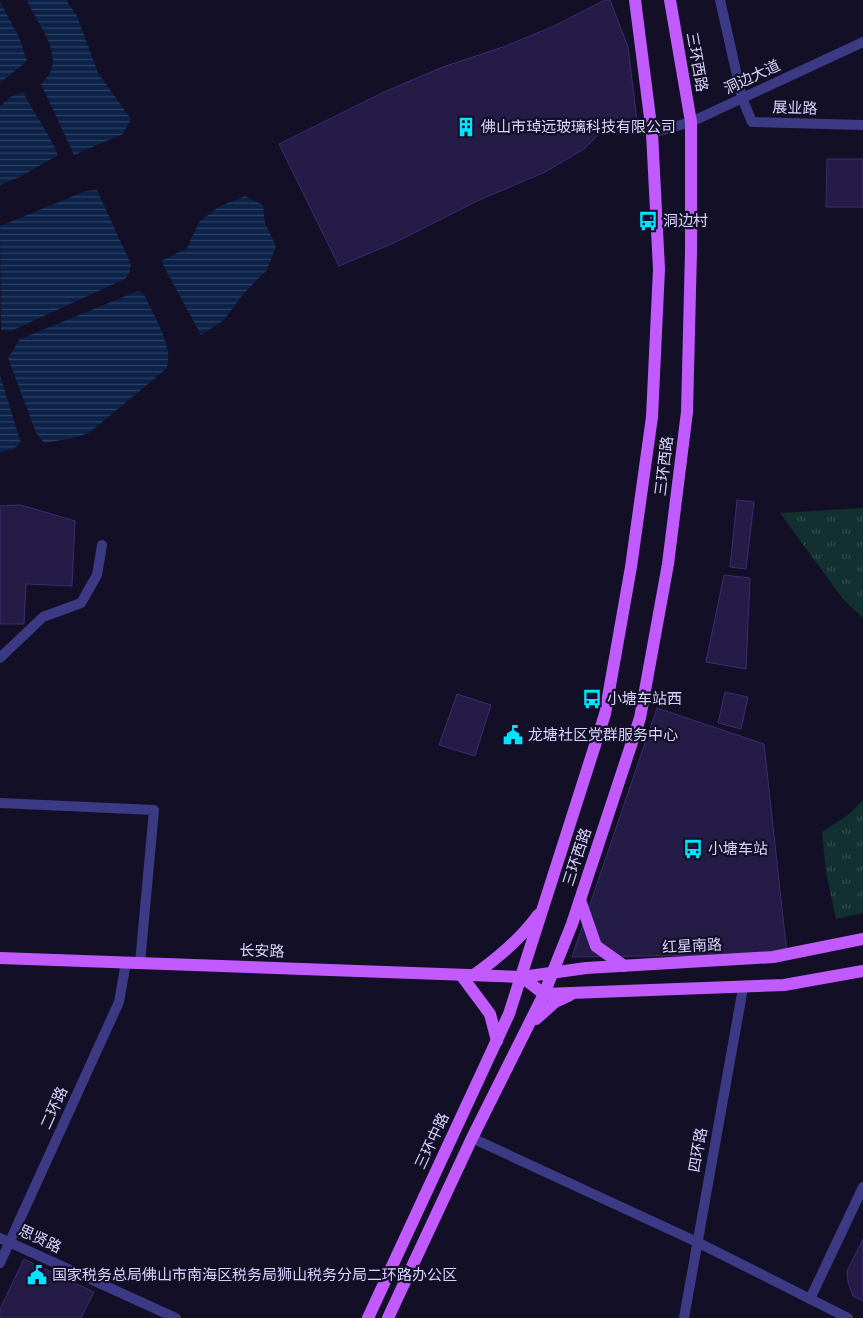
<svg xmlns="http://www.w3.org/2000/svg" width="863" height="1318" font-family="Cabin,'Noto Sans SC',sans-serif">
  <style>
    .grass { fill: url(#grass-tufts) }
    .water { fill: url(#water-rules) }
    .building { fill: #241b47; stroke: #3b2d73 }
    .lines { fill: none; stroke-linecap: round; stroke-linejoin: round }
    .minor { stroke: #3d3a85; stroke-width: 10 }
    .major { stroke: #c25bff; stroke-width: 12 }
    .labels { text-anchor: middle; stroke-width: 4.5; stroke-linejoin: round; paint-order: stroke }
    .street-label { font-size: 15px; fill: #d9d4ff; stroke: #130f26 }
    .poi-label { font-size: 15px; fill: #d9d4ff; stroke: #130f26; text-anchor: start }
  </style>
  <defs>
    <pattern id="grass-tufts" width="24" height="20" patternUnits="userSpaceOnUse" patternTransform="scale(1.25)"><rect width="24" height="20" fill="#12302f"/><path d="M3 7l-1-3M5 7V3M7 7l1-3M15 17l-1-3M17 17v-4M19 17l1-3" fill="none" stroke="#344d4e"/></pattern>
    <pattern id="water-rules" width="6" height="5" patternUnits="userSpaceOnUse" patternTransform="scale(1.25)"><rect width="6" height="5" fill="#0c2248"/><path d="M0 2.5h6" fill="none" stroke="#2f4163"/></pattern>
  </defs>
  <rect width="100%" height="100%" fill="#130f26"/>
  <!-- grass -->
  <g class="grass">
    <polygon points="863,508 863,618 843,599 780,513"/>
    <polygon points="863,800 863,913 836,919 826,872 822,832 848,815"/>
  </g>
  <!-- water -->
  <g class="water">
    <path d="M27 0H66L77 16 98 73 131 119 123 134 74 155 41 84C70 59 38 27 27 0Z"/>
    <polygon points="0,2 19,37 27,61 0,83"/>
    <path d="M23 92C34 114 49 133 58 155L20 177 0 185V106L12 96Z"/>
    <polygon points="97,190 131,264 130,272 125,279 11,331 1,330 0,226 86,191"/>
    <polygon points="245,196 263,205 265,223 276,246 267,270 244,293 224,320 201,335 161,261 187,248 199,222 220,206"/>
    <path d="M138 291 144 294C152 313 176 349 166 369L89 433 73 438 44 443 36 433 8 358 20 339Z"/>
    <polygon points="0,375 21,443 12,450 0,452"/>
  </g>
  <!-- building -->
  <g class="building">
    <polygon points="605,0 610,0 628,47 637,121 599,134 584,149 545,172 477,201 396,242 339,266 279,144 384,92 443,67 503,47 552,27"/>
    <polygon points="827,159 863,159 863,207 826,207"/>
    <polygon points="737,500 754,502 746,569 730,567"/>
    <polygon points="21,505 75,521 72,586 26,584 24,624 0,624 0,506"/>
    <polygon points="724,575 750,578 746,669 706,662"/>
    <polygon points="725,692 748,697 741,729 718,723"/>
    <polygon points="457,694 491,705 475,756 439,745"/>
    <polygon points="657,708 764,744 787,954 572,957"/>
    <polygon points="863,1239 863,1301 853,1296 848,1282 847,1271"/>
    <polygon points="24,1259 94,1292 81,1318 0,1318 0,1309"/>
  </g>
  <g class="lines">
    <!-- minor -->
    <g class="minor">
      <polyline points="720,0 742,98 752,122 863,125"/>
      <polyline points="652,133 691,122 863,42"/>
      <polyline points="0,658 43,617 81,603 97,575 102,545"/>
      <polyline points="0,803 154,810 140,963"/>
      <polyline points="472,1138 697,1242 848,1318"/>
      <polyline points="0,1238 176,1318"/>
      <polyline points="0,1263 119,1002 126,962"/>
      <polyline points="810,1299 863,1187"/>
      <polyline points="684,1318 743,988"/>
    </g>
    <!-- major -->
    <g class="major">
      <polyline points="580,900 596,946 624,966"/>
      <polyline points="0,958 522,977 586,968 773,957 863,939"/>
      <polyline points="461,975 490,1014 497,1041"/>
      <path d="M474 975C498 958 520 940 538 915"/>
      <polyline points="522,977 544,994"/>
      <polyline points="544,994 784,985 863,971"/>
      <polyline points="536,1019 555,1002 570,995"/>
      <polyline points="368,1318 509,1014 605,714 631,567 652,417 659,269 652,133 635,0"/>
      <polyline points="388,1318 472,1138 544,994 572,924 640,718 668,564 687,412 691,251 691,122 670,0"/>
    </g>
  </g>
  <!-- icons -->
  <defs>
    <symbol id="building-bare" viewBox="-9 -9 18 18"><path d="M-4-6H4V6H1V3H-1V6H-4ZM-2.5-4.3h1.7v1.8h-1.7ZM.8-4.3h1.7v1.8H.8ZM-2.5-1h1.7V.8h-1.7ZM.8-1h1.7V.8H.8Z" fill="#00e5ff" stroke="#130f26" stroke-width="2.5" paint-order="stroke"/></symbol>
    <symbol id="bus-bare" viewBox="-9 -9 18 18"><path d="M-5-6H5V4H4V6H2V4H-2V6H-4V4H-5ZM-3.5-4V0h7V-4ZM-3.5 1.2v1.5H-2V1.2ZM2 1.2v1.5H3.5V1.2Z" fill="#00e5ff" stroke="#130f26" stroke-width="2.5" paint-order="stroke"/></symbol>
    <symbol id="civic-bare" viewBox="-9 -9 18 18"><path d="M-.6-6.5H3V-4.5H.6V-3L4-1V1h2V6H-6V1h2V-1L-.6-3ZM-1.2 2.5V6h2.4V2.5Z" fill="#00e5ff" stroke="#130f26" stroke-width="2.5" paint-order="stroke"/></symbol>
  </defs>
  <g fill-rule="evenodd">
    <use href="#building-bare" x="452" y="113" width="28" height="28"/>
    <use href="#bus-bare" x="634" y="207" width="28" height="28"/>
    <use href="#bus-bare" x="578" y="685" width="28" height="28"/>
    <use href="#civic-bare" x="499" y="721" width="28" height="28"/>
    <use href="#bus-bare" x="679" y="835" width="28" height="28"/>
    <use href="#civic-bare" x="23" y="1261" width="28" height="28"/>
  </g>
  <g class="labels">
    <!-- street labels -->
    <g class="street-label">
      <text transform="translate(697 62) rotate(80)" y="5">三环西路</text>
      <text transform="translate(752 77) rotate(-25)" y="5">洞边大道</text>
      <text transform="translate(795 108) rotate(2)" y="5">展业路</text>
      <text transform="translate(664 466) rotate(-83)" y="5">三环西路</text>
      <text transform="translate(577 857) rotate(-72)" y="5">三环西路</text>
      <text transform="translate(692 946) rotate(-3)" y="5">红星南路</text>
      <text transform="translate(262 951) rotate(2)" y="5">长安路</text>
      <text transform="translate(54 1108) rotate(-66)" y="5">二环路</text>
      <text transform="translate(432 1141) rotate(-65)" y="5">三环中路</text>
      <text transform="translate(698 1150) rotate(-80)" y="5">四环路</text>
      <text transform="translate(40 1239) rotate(25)" y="5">思贤路</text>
    </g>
    <!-- poi labels -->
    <g class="poi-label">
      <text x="481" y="132">佛山市琸远玻璃科技有限公司</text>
      <text x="663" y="226">洞边村</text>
      <text x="607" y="704">小塘车站西</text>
      <text x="528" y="740">龙塘社区党群服务中心</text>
      <text x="708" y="854">小塘车站</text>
      <text x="52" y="1280">国家税务总局佛山市南海区税务局狮山税务分局二环路办公区</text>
    </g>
  </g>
</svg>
